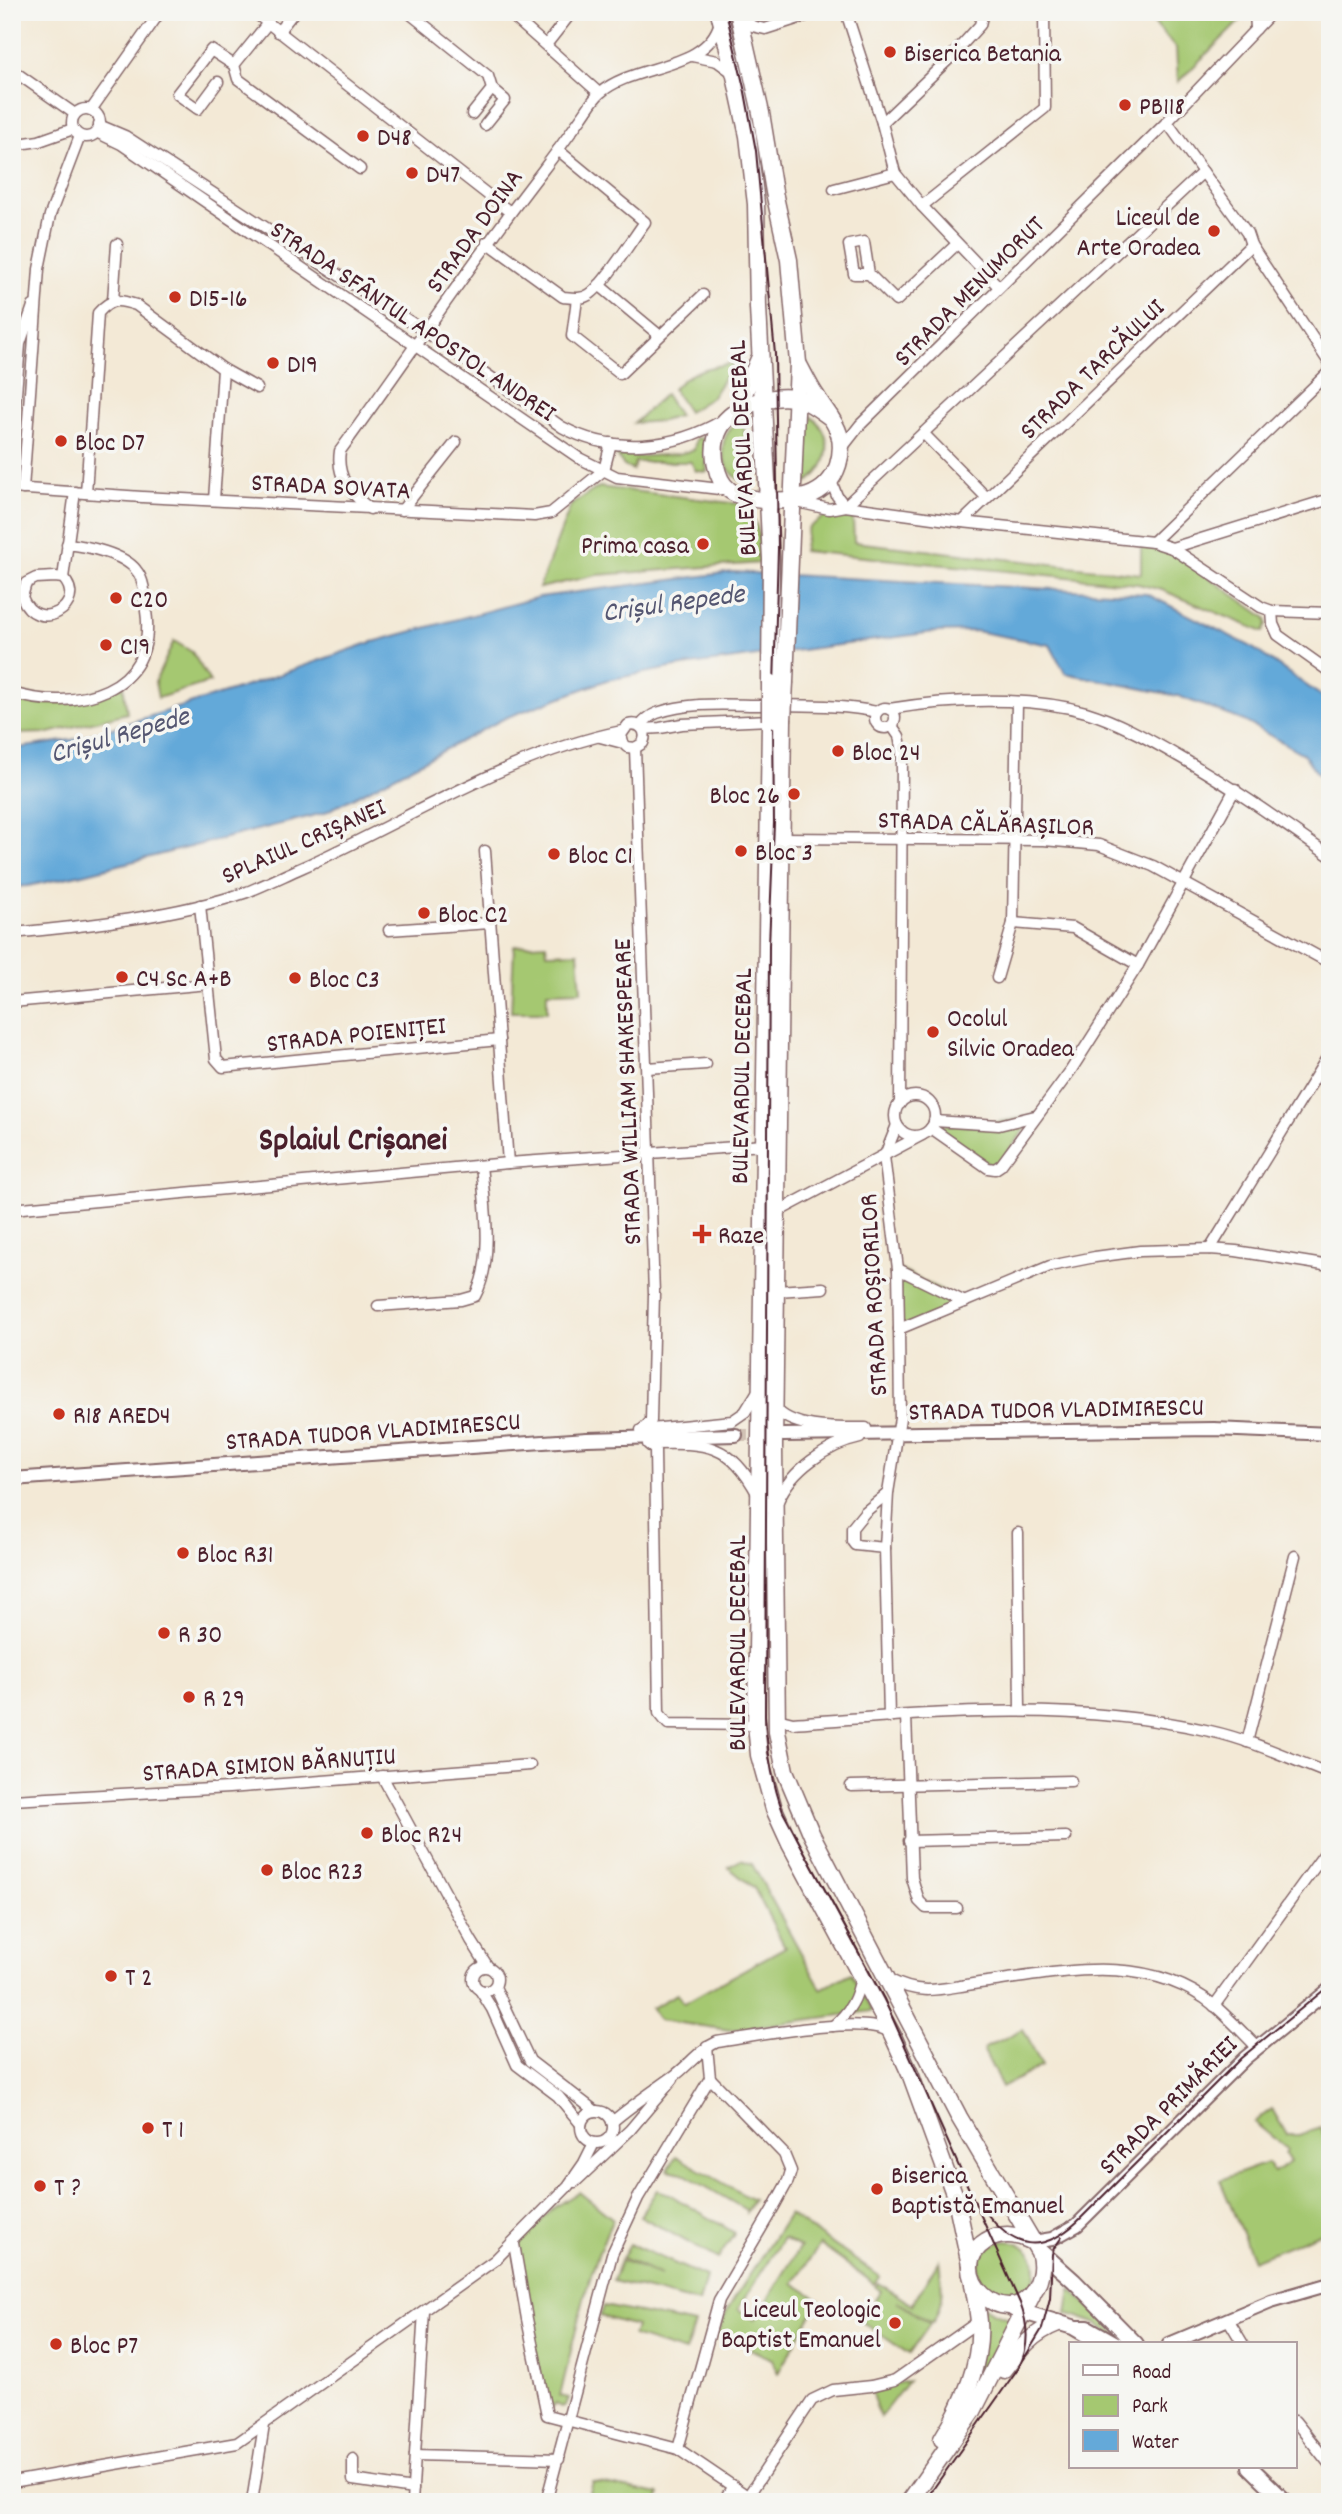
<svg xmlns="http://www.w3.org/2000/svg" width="1342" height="2514" font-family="Dekko,sans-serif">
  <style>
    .green { fill: #a5c871; stroke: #78744e; stroke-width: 2; fill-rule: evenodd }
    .water { fill: #64a9d9; stroke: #576482; stroke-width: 2 }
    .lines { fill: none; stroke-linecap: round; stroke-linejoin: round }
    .tertiary-tunnel { stroke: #d1c1b4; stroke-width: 12; stroke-dasharray: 12 6; stroke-linecap: butt }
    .minor-casing { stroke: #856667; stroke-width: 13 }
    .tertiary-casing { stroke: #856667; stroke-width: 16 }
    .secondary-casing { stroke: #856667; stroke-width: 18 }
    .primary-casing { stroke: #856667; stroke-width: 19 }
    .minor { stroke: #fff; stroke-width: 10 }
    .tertiary { stroke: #fff; stroke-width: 12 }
    .secondary { stroke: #fff; stroke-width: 14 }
    .primary { stroke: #fff; stroke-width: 16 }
    .tram { stroke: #4a1f2b; stroke-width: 2 }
    .primary-bridge-casing { stroke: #856667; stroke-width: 19; stroke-linecap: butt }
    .primary-bridge { stroke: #fff; stroke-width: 16 }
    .poi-dot { fill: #c8321e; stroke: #f6f6f2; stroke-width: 2.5 }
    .labels { text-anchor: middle; stroke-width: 7; stroke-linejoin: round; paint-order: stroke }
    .poi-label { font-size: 26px; fill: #4a1f2b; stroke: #f6f6f2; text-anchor: start }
    .street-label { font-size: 26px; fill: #4a1f2b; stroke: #f6f6f2 }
    .water-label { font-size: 28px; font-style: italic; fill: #545671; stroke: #f6f6f2 }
    .district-label { font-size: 33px; font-weight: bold; fill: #4a1f2b; stroke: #f6f6f2 }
  </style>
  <rect width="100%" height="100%" fill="#f6f6f2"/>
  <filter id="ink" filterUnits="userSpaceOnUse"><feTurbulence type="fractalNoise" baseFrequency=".0143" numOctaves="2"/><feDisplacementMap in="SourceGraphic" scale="14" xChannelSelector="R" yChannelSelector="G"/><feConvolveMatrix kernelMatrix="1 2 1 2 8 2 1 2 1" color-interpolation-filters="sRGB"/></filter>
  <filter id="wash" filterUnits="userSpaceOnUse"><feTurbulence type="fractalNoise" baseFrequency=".00686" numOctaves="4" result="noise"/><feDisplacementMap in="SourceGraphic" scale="28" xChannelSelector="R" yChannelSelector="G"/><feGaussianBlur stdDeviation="1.57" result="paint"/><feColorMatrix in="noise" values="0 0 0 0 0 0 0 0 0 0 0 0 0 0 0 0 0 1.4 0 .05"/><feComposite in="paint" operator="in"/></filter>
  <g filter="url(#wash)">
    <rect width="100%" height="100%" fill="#f3e9d6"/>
    <!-- green -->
    <g class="green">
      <polygon points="1144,12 1239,12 1240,21 1178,82 1176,48"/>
      <path d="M734 363 712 397 688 412 673 389C689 370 710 367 734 363Z"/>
      <polygon points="665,394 679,416 662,421 634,423"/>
      <path d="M805 413C839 430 832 475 798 486Z"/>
      <path d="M743 419 750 485C719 475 712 435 743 419Z"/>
      <polygon points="696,438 704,439 707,472 696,471 691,462 635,462 633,470 624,466 615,452 632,450 635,457 678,454 694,450"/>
      <path d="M599 487 740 504C760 521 761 538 761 563L597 575 539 588 571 505Z"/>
      <polygon points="825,516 853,517 854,542 1141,574 1141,546 1177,555 1266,618 1267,624 1263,632 1162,590 1138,584 803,551 808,528"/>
      <polygon points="174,641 192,652 210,682 158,698 155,682"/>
      <polygon points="123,683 127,713 49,733 12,734 12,693 68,700"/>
      <polygon points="546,944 547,953 578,952 581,991 547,992 547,1012 511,1012 514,946"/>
      <polygon points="1035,1116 995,1169 933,1124 979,1125"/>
      <polygon points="898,1269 965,1302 899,1329"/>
      <polygon points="741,1860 752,1864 821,1989 851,1973 872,2011 730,2030 659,2020 651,2008 677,1994 684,2003 785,1947 754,1888 728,1867"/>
      <polygon points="1023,2029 1042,2066 1002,2087 983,2049"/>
      <polygon points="1272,2109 1287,2135 1299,2135 1321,2127 1325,2139 1330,2137 1330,2229 1253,2260 1220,2180 1267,2163 1274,2173 1290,2162 1285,2154 1287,2149 1254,2122"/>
      <polygon points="676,2156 753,2200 746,2212 746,2210 682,2173 668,2170"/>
      <polygon points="657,2190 669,2194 733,2232 734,2234 718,2259 640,2216"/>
      <path d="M579 2192 613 2219C586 2275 575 2336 560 2396L569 2398 566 2405 562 2407 556 2404 546 2413 516 2256 521 2240 554 2208Z"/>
      <path d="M789 2214 880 2277 875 2284 820 2245 793 2283 820 2300 778 2373 772 2359 717 2334 729 2307ZM783 2238 800 2247 755 2320 738 2309Z"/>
      <circle cx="1007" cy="2270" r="29"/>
      <polygon points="630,2244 706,2277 699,2303 613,2281 620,2260 661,2275 622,2258"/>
      <path d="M939 2260C942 2282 945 2305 932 2323L896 2301 930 2324 909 2354 861 2321 881 2291 876 2287 879 2283 912 2305Z"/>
      <polygon points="1071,2289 1129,2344 1095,2323 1067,2313"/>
      <polygon points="982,2305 994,2313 1015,2320 981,2382 975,2380"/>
      <polygon points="604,2306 695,2324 685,2352 633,2336 636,2326 600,2316"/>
      <polygon points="908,2381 880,2417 870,2389"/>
      <polygon points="593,2482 660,2494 658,2502 587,2502"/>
    </g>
    <!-- water -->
    <polygon class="water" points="733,572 1147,594 1250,646 1330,702 1330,790 1303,754 1244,721 1178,696 1065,673 1050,645 975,631 934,632 676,667 607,680 505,718 324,813 87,873 28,886 12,887 12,749 77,739 241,688 369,643 539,597"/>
  </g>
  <g filter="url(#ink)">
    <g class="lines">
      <!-- tertiary-tunnel -->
      <polyline class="tertiary-tunnel" points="736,1435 769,1435"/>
      <defs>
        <g id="minor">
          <polyline points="254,12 510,212"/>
          <polyline points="408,12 488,76 492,89 472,114"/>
          <polyline points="508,12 599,93"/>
          <polyline points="846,12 882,123 895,173 922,206 999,287"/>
          <polyline points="1255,12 1256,29"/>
          <polyline points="742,16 752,26 765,29 818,12"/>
          <polyline points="278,32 294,12"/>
          <polyline points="546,45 572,12"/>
          <polyline points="692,56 717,61 732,72"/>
          <polyline points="234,65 268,23"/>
          <polyline points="12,70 75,114"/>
          <polyline points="218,82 198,109 177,94 211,50 234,65 238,79 360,169"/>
          <circle cx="86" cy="123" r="14"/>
          <polyline points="91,110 160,12"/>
          <polyline points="1167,122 1247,233 1251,245 1330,364"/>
          <polyline points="882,123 951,57 980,25 983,12"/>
          <path d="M99 125 125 136 426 332 562 427C613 455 674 449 723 420"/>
          <polyline points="485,125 505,100 492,89"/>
          <polyline points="96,132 121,144 579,458 617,477 728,490"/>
          <polyline points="12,145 39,141 73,129"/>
          <polyline points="834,189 895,173"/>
          <polyline points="922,206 1045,108 1044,12"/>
          <path d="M487 242 563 297C572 298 582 300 590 294 604 285 633 238 645 222L558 150"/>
          <polyline points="869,274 854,274 849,245 864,242 869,274 896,301 957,244"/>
          <polyline points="599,285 659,335"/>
          <polyline points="577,299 572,336 620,374 703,295"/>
          <polyline points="113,301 117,244"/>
          <polyline points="223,369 257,388"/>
          <polyline points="923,433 986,497"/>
          <polyline points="12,442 20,344 33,306"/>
          <polyline points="842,448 860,425 1167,122 1272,12"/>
          <polyline points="831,481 837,496 845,506"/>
          <polyline points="12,488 142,497 534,516 551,513 604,470 611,443"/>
          <polyline points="23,489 39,269 50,215 80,136"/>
          <path d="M86 493 98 313C111 298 118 299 136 305L223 369 214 500"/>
          <polyline points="797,502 829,509 845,506 962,522 1153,542 1172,548 1261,607 1272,611 1330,613"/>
          <polyline points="845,506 1203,172"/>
          <path d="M370 509C350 493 336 477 340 451 408 358 472 261 543 170 556 153 569 135 581 118 587 110 593 99 600 93 634 63 707 71 720 22"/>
          <polyline points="402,510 456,442"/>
          <polyline points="962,522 1251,245"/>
          <polyline points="1153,542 1330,371"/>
          <polyline points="1172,548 1330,499"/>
          <path d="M55 577 63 578C89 605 37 636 22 597L26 583 36 578Z"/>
          <polyline points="63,578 75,492"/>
          <polyline points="1272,611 1273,624 1278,635 1330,672"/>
          <path d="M12 693C75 713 158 692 146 611 145 599 145 580 136 570 124 554 87 546 67 544"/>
          <circle cx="885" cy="718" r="10"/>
          <path d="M889 709C948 699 1028 696 1086 712 1119 722 1148 739 1178 756 1231 786 1280 821 1330 856"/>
          <path d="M640 726C645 720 649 716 657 713 691 701 729 705 764 705 802 706 840 704 877 712"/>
          <polyline points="892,726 899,736 902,752 900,1104"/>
          <polyline points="643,729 660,728 682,724 770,720"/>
          <path d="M600 737 623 743 627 747 635 748 643 743C648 731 640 722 628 725L621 735 623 743"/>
          <polyline points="635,748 654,1294 651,1421 642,1430"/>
          <polyline points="780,838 1044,840 1099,845 1153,866 1330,963"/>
          <polyline points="485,851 508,1163"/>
          <polyline points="200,905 216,1059 223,1067 499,1040"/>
          <polyline points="1013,923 1073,928 1138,965 1235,789"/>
          <polyline points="389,930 490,923"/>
          <path d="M12 933C87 926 177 916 247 892 265 885 283 876 301 868 406 821 508 754 622 731"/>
          <polyline points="997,978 1013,923 1017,703"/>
          <polyline points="12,1002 209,984"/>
          <polyline points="647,1068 706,1064"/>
          <circle cx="915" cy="1116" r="20"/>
          <polyline points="934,1121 999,1125 1035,1116"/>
          <polyline points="931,1128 988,1168 995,1169 1001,1165 1071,1070 1138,965"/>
          <polyline points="885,1155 897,1125"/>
          <polyline points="884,1156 898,1269 899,1329 900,1418 888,1493 885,1548 889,1717"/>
          <polyline points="12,1211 22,1208 508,1163 764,1145"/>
          <polyline points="777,1212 922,1135"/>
          <polyline points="1210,1249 1330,1053"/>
          <polyline points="898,1269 965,1302"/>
          <polyline points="777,1291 823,1288"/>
          <path d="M378 1306 461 1300 475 1296C494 1262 485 1204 481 1166"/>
          <polyline points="899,1329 1050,1266 1095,1257 1140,1251 1210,1249 1236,1251 1330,1266"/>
          <path d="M775 1407C790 1430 841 1428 866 1428"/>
          <polyline points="641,1430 732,1421 745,1412 758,1391"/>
          <polyline points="648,1444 655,1450 659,1713 668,1724 756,1725"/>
          <path d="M649 1444C705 1443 729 1441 758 1495"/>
          <path d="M778 1501C791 1470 827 1445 860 1438"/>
          <polyline points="1018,1533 1020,1710"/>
          <polyline points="885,1548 855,1545 852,1541 852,1528 865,1512 888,1493"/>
          <path d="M775 1716 781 1720 793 1723C933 1713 1072 1700 1210 1731 1251 1740 1291 1759 1330 1774"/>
          <polyline points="906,1716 912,1878 919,1901 926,1908 957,1908"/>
          <polyline points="1247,1742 1295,1556"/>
          <polyline points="382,1776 471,1940 488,1967"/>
          <polyline points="851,1786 1071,1781"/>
          <polyline points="12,1800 229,1788 530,1765"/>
          <polyline points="909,1841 1066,1837"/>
          <circle cx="485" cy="1979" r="12"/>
          <path d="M890 1980C922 1996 939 1989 973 1984 1053 1974 1145 1949 1215 2006 1229 2018 1243 2033 1257 2047"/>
          <polyline points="495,1987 530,2061 595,2111"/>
          <polyline points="480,1990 492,2009 517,2065 558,2096 581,2124"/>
          <polyline points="1214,2006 1330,1846"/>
          <path d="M833 2026C850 2011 857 1999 861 1977"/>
          <circle cx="597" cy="2127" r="16"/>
          <path d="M612 2122C632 2105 653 2091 674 2076 689 2065 699 2050 717 2042 753 2037 862 2014 890 2032"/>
          <polyline points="575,2182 630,2130 673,2079"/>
          <polyline points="514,2244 527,2319 547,2415 678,2449 756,2502"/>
          <polyline points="1228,2319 1243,2344"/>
          <polyline points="1295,2421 1330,2465"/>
          <polyline points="678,2449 719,2300 772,2210 788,2181 791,2171 784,2154 710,2078"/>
          <polyline points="415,2455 559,2459"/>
          <polyline points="353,2459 353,2480 413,2489"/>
          <polyline points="12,2482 237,2443 495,2260 568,2186 584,2163 594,2143"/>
          <polyline points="748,2496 812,2400 833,2390 871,2386 895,2380 979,2321"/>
          <polyline points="252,2502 264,2425"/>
          <polyline points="412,2502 424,2311"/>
          <polyline points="546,2502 612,2254 638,2198 710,2078 707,2047"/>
          <polyline points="723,2502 733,2486"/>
        </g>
        <g id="tertiary">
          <polyline points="783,1435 1214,1429 1330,1434"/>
          <polyline points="12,1479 587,1439 736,1435"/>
          <polyline points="1033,2242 1052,2239 1077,2225 1245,2058 1330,1989"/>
          <polyline points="1073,2327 1088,2327 1118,2344"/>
          <polyline points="1169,2344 1271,2301 1330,2284"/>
        </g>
        <g id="secondary">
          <polyline points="1038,2249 1074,2281 1136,2344"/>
          <polyline points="1013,2309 1073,2327 1102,2344"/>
          <polyline points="1250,2467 1286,2502"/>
        </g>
        <g id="primary">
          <polyline points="719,12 735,76 748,136 756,204 758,307 771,559 770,682"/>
          <polyline points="738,12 761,113 774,192 789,260 798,363 785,682"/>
          <path d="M799 365C805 376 810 387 817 397 824 409 835 420 839 434 842 444 841 455 838 465 827 499 794 502 763 500 752 499 737 497 728 489 716 479 712 454 716 439 722 409 766 394 794 398 808 400 820 410 831 418"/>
          <polyline points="736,412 759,359"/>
          <polyline points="770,720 756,1725 759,1755 774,1809 790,1844 892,2034 911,2076 956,2199 970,2265"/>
          <path d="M783 720 774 1447 777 1732 785 1771 812 1835 959 2117 1039 2252C1043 2264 1041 2278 1035 2289 1007 2337 939 2271 986 2241 1001 2232 1018 2234 1033 2242"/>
          <path d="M1004 2370C1020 2349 1032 2333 1058 2323"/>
          <path d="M942 2439C963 2405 982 2363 979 2322 978 2309 975 2297 973 2284"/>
          <polyline points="909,2502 973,2411 1032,2295"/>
        </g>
      </defs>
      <!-- minor casing -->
      <use href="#minor" class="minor-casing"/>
      <!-- tertiary casing -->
      <use href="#tertiary" class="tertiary-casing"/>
      <!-- secondary casing -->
      <use href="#secondary" class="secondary-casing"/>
      <!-- primary casing -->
      <use href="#primary" class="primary-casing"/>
      <!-- minor -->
      <use href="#minor" class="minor"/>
      <!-- tertiary -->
      <use href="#tertiary" class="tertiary"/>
      <!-- secondary -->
      <use href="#secondary" class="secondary"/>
      <!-- primary -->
      <use href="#primary" class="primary"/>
      <!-- tram -->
      <g class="tram">
        <path d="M726 12 745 92 756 151 775 354 778 549 773 720 774 823 769 945 765 1715C767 1749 771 1780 783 1812L884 1999 1020 2303C1028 2324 1030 2346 1019 2367"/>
        <path d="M985 2211C1013 2249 1041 2255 1077 2222L1241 2058 1330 1985"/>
        <polyline points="924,2502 1019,2367 1042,2329 1050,2298 1052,2254 1054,2248 1062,2237"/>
      </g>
      <defs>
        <g id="primary-bridge">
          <polyline points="770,720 770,682"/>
          <polyline points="783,720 785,682"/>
        </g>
      </defs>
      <!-- primary-bridge casing -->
      <use href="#primary-bridge" class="primary-bridge-casing"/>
      <!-- primary-bridge -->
      <use href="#primary-bridge" class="primary-bridge"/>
    </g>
  </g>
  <!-- markers -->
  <g class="poi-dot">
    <circle cx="890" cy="52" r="7"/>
    <circle cx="1125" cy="105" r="7"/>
    <circle cx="363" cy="136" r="7"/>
    <circle cx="412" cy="173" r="7"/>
    <circle cx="1214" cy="231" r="7"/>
    <circle cx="175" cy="297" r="7"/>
    <circle cx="273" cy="363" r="7"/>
    <circle cx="61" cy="441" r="7"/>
    <circle cx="703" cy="544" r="7"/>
    <circle cx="116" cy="598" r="7"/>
    <circle cx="106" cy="645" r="7"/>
    <circle cx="838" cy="751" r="7"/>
    <circle cx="794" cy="794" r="7"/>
    <circle cx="741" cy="851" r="7"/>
    <circle cx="554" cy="854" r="7"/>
    <circle cx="424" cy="913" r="7"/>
    <circle cx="122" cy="977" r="7"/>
    <circle cx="295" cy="978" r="7"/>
    <circle cx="933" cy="1032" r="7"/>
    <path d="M698.5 1223.5h7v7h7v7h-7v7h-7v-7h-7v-7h7z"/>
    <circle cx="59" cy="1414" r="7"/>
    <circle cx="183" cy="1553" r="7"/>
    <circle cx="164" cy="1633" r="7"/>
    <circle cx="189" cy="1697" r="7"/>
    <circle cx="367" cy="1833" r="7"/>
    <circle cx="267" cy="1870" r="7"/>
    <circle cx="111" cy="1976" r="7"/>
    <circle cx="148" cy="2128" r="7"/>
    <circle cx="40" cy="2186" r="7"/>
    <circle cx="877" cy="2189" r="7"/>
    <circle cx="895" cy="2323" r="7"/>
    <circle cx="56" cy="2344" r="7"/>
  </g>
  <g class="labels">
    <!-- poi labels -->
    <g class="poi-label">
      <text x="904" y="61">Biserica Betania</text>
      <text x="1139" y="114">PB118</text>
      <text x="377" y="145">D48</text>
      <text x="426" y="182">D47</text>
      <text x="1200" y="225" text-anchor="end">Liceul de<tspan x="1200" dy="30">Arte Oradea</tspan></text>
      <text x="189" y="306">D15-16</text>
      <text x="287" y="372">D19</text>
      <text x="75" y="450">Bloc D7</text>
      <text x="689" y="553" text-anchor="end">Prima casa</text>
      <text x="130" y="607">C20</text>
      <text x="120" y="654">C19</text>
      <text x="852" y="760">Bloc 24</text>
      <text x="780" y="803" text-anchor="end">Bloc 26</text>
      <text x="755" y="860">Bloc 3</text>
      <text x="568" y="863">Bloc C1</text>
      <text x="438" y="922">Bloc C2</text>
      <text x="136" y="986">C4 Sc A+B</text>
      <text x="309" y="987">Bloc C3</text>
      <text x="947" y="1026">Ocolul<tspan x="947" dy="30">Silvic Oradea</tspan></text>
      <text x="718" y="1243">Raze</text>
      <text x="73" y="1423">R18 ARED4</text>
      <text x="197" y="1562">Bloc R31</text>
      <text x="178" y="1642">R 30</text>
      <text x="203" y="1706">R 29</text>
      <text x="381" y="1842">Bloc R24</text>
      <text x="281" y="1879">Bloc R23</text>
      <text x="125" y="1985">T 2</text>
      <text x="162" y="2137">T 1</text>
      <text x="891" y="2183">Biserica<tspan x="891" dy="30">Baptistă Emanuel</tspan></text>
      <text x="54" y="2195">T ?</text>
      <text x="881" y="2317" text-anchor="end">Liceul Teologic<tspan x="881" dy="30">Baptist Emanuel</tspan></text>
      <text x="70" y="2353">Bloc P7</text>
    </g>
    <!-- street labels -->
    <g class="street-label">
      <text transform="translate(473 230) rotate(-54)" y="9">STRADA DOINA</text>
      <text transform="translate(968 290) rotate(-45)" y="9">STRADA MENUMORUT</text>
      <text transform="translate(414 320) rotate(34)" y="9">STRADA SFÂNTUL APOSTOL ANDREI</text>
      <text transform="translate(1091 368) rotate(-44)" y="9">STRADA TARCĂULUI</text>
      <text transform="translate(741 448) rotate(-93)" y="9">BULEVARDUL DECEBAL</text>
      <text transform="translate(331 485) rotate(3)" y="9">STRADA SOVATA</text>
      <text transform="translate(986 822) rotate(2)" y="9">STRADA CĂLĂRAȘILOR</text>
      <text transform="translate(303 840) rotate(-24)" y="9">SPLAIUL CRIȘANEI</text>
      <text transform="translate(356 1033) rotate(-6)" y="9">STRADA POIENIȚEI</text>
      <text transform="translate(740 1076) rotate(-89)" y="9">BULEVARDUL DECEBAL</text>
      <text transform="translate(626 1092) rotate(-92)" y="9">STRADA WILLIAM SHAKESPEARE</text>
      <text transform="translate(872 1295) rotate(-93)" y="9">STRADA ROȘIORILOR</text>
      <text transform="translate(1056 1408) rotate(-1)" y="9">STRADA TUDOR VLADIMIRESCU</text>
      <text transform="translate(373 1430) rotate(-4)" y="9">STRADA TUDOR VLADIMIRESCU</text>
      <text transform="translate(736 1643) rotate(-90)" y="9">BULEVARDUL DECEBAL</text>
      <text transform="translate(269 1763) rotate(-4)" y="9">STRADA SIMION BĂRNUȚIU</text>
      <text transform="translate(1167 2104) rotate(-45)" y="9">STRADA PRIMĂRIEI</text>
    </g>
    <!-- water labels -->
    <g class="water-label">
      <text transform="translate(673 601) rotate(-8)" y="10">Crișul Repede</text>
      <text transform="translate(119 733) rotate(-16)" y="10">Crișul Repede</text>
    </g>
    <!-- district labels -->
    <g class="district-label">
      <text x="353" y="1149">Splaiul Crișanei</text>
    </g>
  </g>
  <!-- margin -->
  <rect width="1342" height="2514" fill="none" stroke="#f6f6f2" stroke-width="42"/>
  <!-- legend -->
  <rect x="1069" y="2342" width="228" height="126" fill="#f6f6f2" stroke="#b1a0a2" stroke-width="2"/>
  <rect x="1083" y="2365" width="35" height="10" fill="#ffffff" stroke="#b1a0a2" stroke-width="2"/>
  <text x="1132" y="2378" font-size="21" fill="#4a1f2b">Road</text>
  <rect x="1083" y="2395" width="35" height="21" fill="#a5c871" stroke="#b1a0a2" stroke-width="2"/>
  <text x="1132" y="2412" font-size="21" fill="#4a1f2b">Park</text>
  <rect x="1083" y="2430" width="35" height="21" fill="#64a9d9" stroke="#b1a0a2" stroke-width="2"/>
  <text x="1132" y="2448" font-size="21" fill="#4a1f2b">Water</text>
</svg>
